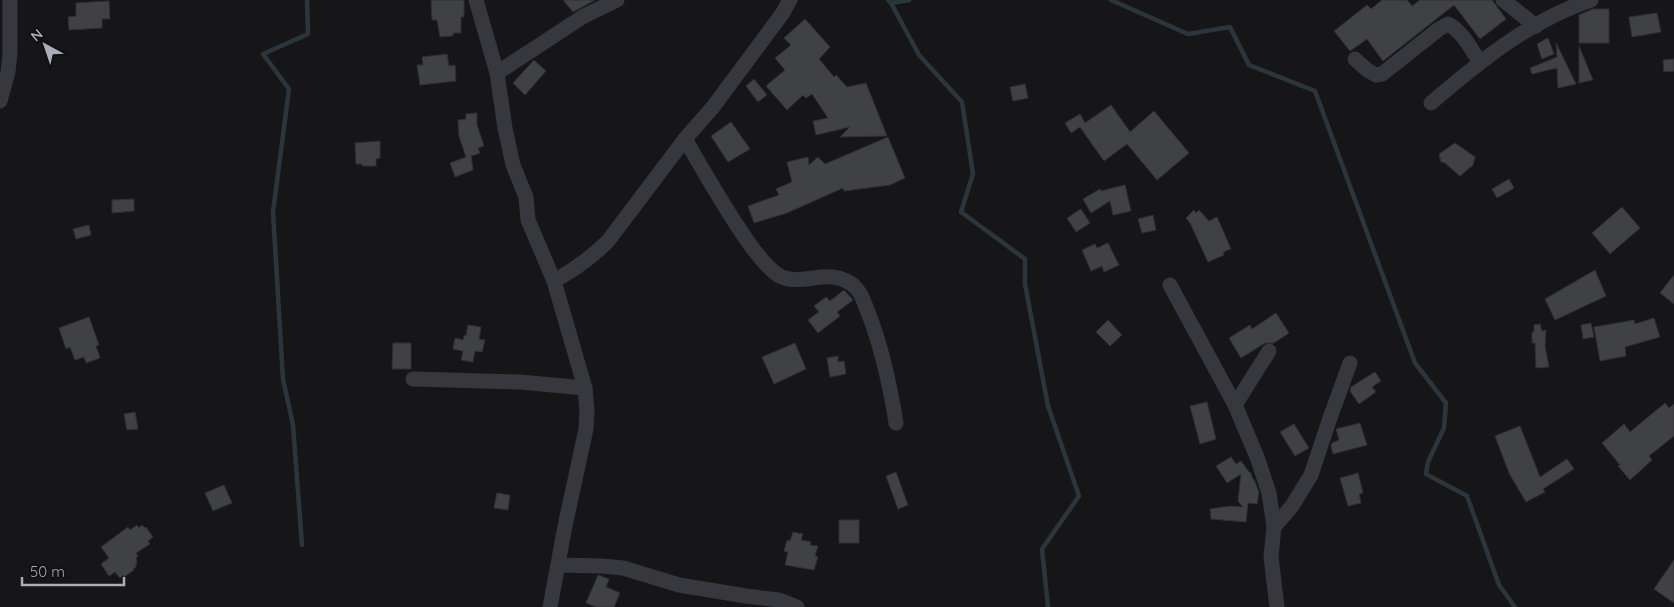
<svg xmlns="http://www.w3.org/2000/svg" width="1674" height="607" font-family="Quicksand,sans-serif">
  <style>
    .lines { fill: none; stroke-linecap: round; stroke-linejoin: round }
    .stream { stroke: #2c353c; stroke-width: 4.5 }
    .building { fill: #404145; stroke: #303034 }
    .minor { stroke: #37383d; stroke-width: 15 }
  </style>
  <rect width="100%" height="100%" fill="#161618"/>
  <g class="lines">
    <!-- stream -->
    <g class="stream">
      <polyline points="888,0 891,3 909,0"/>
      <polyline points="1111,0 1188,34 1230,27 1249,65 1315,91 1415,363 1446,403 1444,428 1428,462 1426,474 1467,496 1499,585 1515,607"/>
      <polyline points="891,3 919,55 962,102 973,174 961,212 1025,259 1025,284 1048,406 1079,496 1042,549 1048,607"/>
      <polyline points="302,545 293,425 283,379 273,212 289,89 263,54 308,34 307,0"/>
    </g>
  </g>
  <!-- building -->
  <g class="building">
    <polygon points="431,0 464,0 464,17 461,17 461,33 453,33 453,36 440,37 437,20 432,20"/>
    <polygon points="563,0 595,0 573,12"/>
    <polygon points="1382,0 1407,0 1412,6 1420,0 1492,0 1506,19 1480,39 1454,5 1383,61 1367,39 1350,51 1334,31 1367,5 1371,9"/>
    <polygon points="109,1 110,19 102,19 102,28 69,30 68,17 76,16 76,3"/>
    <polygon points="1593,9 1609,9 1609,43 1579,43 1579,15"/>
    <polygon points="1657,13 1661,32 1632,37 1629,17"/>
    <polygon points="805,19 830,47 819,59 834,77 836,75 847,87 866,83 887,136 840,137 850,127 816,135 813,121 828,118 812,94 806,98 803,95 787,110 766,86 785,70 775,58 791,45 784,38"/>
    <polygon points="1548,38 1554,54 1542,59 1537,44"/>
    <polygon points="1556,43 1562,55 1576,84 1558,88 1557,68 1532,74 1530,68 1557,57"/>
    <polygon points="1579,46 1593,80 1579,83"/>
    <polygon points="447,54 449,66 455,65 456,81 420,85 417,65 423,65 422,57"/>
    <polygon points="1674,59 1674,71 1664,72 1663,60"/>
    <polygon points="534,60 546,71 525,95 513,83"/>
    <polygon points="754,79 767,95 758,102 746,86"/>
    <polygon points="1025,84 1028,98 1013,101 1010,87"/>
    <polygon points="1111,105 1130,132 1154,111 1189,153 1157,180 1127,144 1104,161 1080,127 1071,133 1065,123 1080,114 1085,123"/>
    <polygon points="477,113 477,125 484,146 478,148 480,153 471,156 473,170 455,177 450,163 466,157 459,136 458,120 466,119 466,114"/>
    <polygon points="731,122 750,149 728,162 711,136"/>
    <polygon points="888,137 905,178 890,185 844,191 843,188 787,213 754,223 748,206 779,195 776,189 792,182 787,162 808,157 809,165 818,157 825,164"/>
    <polygon points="380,141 380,158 376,159 376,166 362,166 362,164 356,164 355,143"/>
    <polygon points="1455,143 1475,157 1473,165 1460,176 1445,163 1441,162 1439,154"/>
    <polygon points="1509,179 1514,188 1497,198 1492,189"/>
    <polygon points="1125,185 1131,211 1113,215 1110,201 1091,213 1083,199 1100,189 1101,191"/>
    <polygon points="134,199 134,211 112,213 112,200"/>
    <polygon points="1622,207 1640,228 1610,254 1592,233"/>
    <polygon points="1081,209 1090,223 1076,232 1067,218"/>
    <polygon points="1194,210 1196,213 1199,210 1209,221 1217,217 1231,249 1223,252 1224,255 1208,262 1190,223 1186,218"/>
    <polygon points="1153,215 1156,230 1142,233 1138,219"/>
    <polygon points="89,225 91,235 76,239 73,229"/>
    <polygon points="1108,243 1119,265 1104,272 1102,266 1091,271 1082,250 1095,244 1097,248"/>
    <polygon points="1595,270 1606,296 1555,320 1545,299"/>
    <polygon points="1674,275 1674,304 1660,293"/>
    <polygon points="844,290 853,300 837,312 840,316 818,333 808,320 819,312 814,306 826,297 830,301"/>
    <polygon points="1276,313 1289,333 1274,343 1265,343 1241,358 1229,338 1250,325 1252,329"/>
    <polygon points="89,317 99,345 96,346 100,358 86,363 84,357 75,360 70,347 66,349 59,328"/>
    <polygon points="1654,318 1660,337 1625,347 1626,356 1600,361 1594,327 1634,320 1635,324"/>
    <polygon points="1108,320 1122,335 1110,346 1096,332"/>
    <polygon points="1591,323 1594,337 1583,339 1581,325"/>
    <polygon points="1540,324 1542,331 1546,330 1545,346 1549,367 1536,368 1535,343 1532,343 1532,332 1534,332 1534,325"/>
    <polygon points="468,325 481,327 479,339 485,340 482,352 475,351 473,362 461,360 463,351 453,349 455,338 463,340 464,335 466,336"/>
    <polygon points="393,343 411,343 411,369 392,369"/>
    <polygon points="795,343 806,369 774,384 762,357"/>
    <polygon points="838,356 838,362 844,361 846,374 830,377 827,358"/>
    <polygon points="1375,372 1381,381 1372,387 1376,392 1359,404 1350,391 1351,387"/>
    <polygon points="1207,402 1216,439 1200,444 1190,406"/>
    <polygon points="1665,403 1669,408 1674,404 1674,436 1649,456 1652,460 1630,480 1618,466 1620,465 1602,443 1624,424 1630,432"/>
    <polygon points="135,412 138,429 127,430 124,414"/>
    <polygon points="1360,423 1367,445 1333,454 1331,446 1332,443 1339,440 1336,429"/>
    <polygon points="1294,424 1309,448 1295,456 1280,432"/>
    <polygon points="1520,426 1540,477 1567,459 1574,469 1543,489 1545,492 1526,502 1509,473 1495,436"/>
    <polygon points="1231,457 1236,464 1241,461 1249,472 1251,473 1251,475 1255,482 1259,492 1257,504 1248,503 1246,522 1211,519 1210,509 1230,506 1243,507 1238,501 1241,474 1227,483 1216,466"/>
    <polygon points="896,472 908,505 898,509 886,476"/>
    <polygon points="1358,473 1363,493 1359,494 1361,503 1348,506 1340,478"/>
    <polygon points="224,485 232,503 213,511 205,493"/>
    <polygon points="497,493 510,495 508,510 494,508"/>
    <rect x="839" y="520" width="20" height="23"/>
    <polygon points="137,525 139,528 142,525 145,528 146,527 153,537 148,541 150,544 136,553 138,556 136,558 137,564 135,565 136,567 133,569 134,570 124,577 123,575 120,578 115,572 109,576 101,564 109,558 101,547 128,527 130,530"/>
    <polygon points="793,532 803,534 801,540 811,542 810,545 818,546 815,556 818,557 814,570 785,565 788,552 784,551 787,540 790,541"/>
    <polygon points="1674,560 1674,603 1654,589"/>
    <polygon points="598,575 609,579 606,587 620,593 614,607 596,607 586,603"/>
  </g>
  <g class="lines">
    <!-- minor -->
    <g class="minor">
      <polyline points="476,0 497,73 505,128 513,165 526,197 528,220 554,281 585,388 587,410 586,429 565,526 550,607"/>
      <polyline points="1503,0 1536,26"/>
      <path d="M1355 59 1367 70 1376 75 1382 74 1439 29 1448 24C1462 31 1471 49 1479 61"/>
      <polyline points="497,73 584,16 617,0"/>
      <polyline points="0,101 8,72 10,53 10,0"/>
      <path d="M1431 103C1479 62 1530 20 1591 0"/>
      <path d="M685 139C701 167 717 194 734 221 746 239 758 258 774 272 791 287 813 275 833 277 841 278 851 282 856 288 862 294 865 305 868 312 882 348 890 385 896 423"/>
      <path d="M554 281C574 270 591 258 608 241L685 139 713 107 782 14 790 0"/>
      <polyline points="1170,285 1235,405 1257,457 1269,493 1274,527 1271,557 1277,607"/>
      <polyline points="413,379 520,382 585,388"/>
      <polyline points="1235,405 1269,351"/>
      <polyline points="1274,527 1292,506 1311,475 1330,418 1350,363"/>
      <polyline points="558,565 602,566 623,568 679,585 746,596 779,600 797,607"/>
    </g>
  </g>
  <!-- north arrow -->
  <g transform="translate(45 45) rotate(320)" stroke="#111113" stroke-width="4" paint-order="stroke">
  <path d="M0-4L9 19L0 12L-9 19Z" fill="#a8adb8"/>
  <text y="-8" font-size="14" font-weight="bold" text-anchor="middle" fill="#a8adb8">N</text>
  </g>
  <!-- scale -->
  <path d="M22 577v8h102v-8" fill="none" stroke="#a8adb8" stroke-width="2.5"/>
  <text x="30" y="577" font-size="15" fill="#a8adb8" stroke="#111113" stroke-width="4" paint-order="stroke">50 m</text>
</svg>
